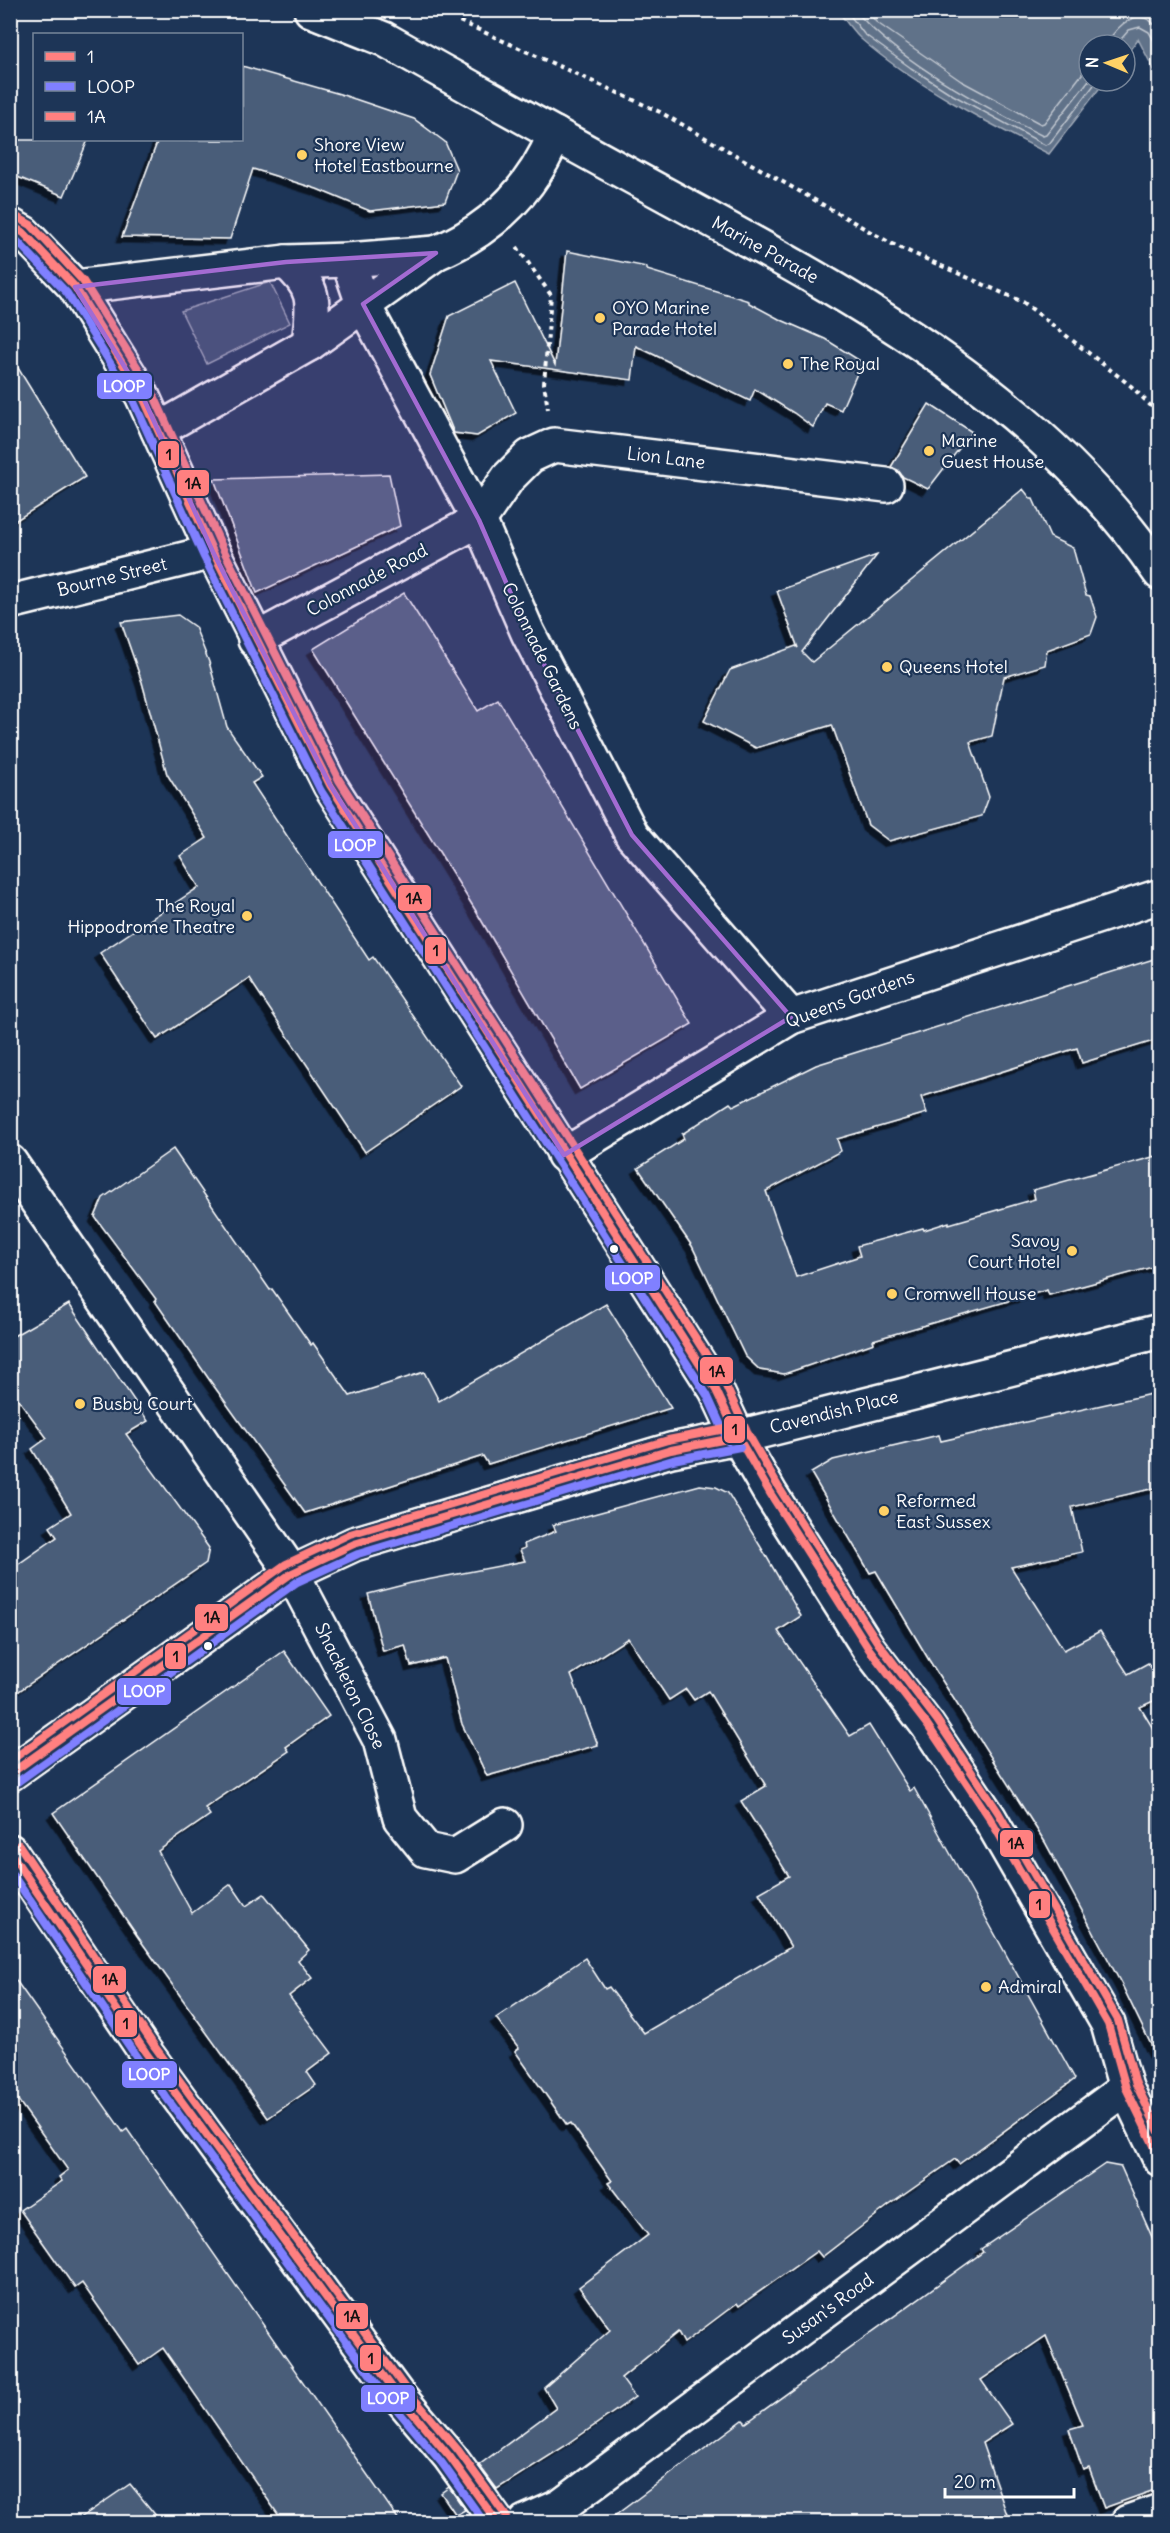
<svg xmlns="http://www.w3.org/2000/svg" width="1170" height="2533" font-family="Delius,sans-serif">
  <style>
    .green { fill: #364b69; stroke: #9aa5b4; stroke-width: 1.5 }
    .water { fill: #617289; stroke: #a0aab8; stroke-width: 1.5 }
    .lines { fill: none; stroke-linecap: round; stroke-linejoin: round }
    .shore { stroke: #c0c7d0; stroke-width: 1.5 }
    .building { fill: #4a5d79; stroke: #fff; stroke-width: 1.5; filter: url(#shadow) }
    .street-casing { stroke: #fff; stroke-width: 38 }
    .secondary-casing { stroke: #fff; stroke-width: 38 }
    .primary-casing { stroke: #fff; stroke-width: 38 }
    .path { stroke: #fff; stroke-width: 4; stroke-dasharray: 4.5 4.5; stroke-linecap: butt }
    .street { stroke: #1d3557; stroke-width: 33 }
    .secondary { stroke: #1d3557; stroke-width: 33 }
    .primary { stroke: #1d3557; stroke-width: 33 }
    .bus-1-casing { stroke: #1d3557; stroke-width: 12 }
    .bus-2-casing { stroke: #1d3557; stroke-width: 12 }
    .bus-3-casing { stroke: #1d3557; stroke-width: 12 }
    .bus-1 { stroke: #ff8080; stroke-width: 8 }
    .bus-2 { stroke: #8080ff; stroke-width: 8 }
    .bus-3 { stroke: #ff8080; stroke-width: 8 }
    .marked { fill: #a36bd2; fill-opacity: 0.2; stroke: #a36bd2; stroke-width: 4.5; stroke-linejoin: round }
    .poi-dot { fill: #ffd166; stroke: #1d3557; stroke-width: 2 }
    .bus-dot { fill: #fff; stroke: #1d3557; stroke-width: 2 }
    .labels { text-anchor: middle; stroke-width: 4.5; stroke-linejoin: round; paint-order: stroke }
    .poi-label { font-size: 18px; fill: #fff; stroke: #1d3557; text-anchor: start }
    .street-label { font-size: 18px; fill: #fff; stroke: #1d3557 }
    .line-badge { stroke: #1d3557; stroke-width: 2 }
    .badge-label { font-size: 16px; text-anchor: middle; font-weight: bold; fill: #fff }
    .pale-badge-label { font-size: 16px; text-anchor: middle; font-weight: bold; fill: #111 }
  </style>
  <defs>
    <filter id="shadow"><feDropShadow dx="-5.5" dy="5.5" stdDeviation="0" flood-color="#0009"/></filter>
  </defs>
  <rect width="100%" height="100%" fill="#1d3557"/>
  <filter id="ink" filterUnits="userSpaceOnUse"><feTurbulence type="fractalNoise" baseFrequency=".0167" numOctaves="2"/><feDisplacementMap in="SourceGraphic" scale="12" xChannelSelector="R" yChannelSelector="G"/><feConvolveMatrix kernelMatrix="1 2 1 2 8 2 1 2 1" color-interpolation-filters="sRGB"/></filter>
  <g filter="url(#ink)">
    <!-- green -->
    <polygon class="green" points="270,282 290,323 207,364 181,311"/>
    <!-- water -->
    <path class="water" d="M838 11H1159V80L1138 39 1125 56V45H1089V81H1105L1049 154C986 122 914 85 861 39 852 31 845 20 838 11Z"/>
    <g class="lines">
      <!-- shore -->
      <g class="shore">
        <polyline points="846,10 864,34 911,68 953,95 1045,145 1049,144 1097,81"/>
        <path d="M855 10C895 59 986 108 1043 136L1046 135 1089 80"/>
        <polyline points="867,10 876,22 961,81 1041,124 1044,123 1089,65"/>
        <path d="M1105 45C1118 25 1141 1 1160 32"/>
        <polyline points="1116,45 1129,30 1140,27 1149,32 1160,51"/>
      </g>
    </g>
    <!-- building -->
    <g class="building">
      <polygon points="242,66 340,94 414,119 445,142 457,170 445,202 370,211 317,189 253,169 230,239 122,237 158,140 242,140"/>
      <polygon points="10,140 88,140 64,196 10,174"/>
      <polygon points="567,251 647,267 647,270 749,301 749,303 779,319 825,339 862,362 841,410 825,403 813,427 794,413 755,389 750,401 636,346 632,380 491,361 516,413 477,436 454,433 430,375 449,316 515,283 555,365"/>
      <polygon points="10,355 85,477 10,524"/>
      <polygon points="929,404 972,432 928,489 903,477 898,470 891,467"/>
      <polygon points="389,474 400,526 257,593 214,479"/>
      <polygon points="1023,489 1031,499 1033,499 1050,537 1073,548 1086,595 1090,596 1097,617 1091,634 1047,650 1045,665 1004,677 992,736 970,742 989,797 982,816 889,841 868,825 832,725 756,748 704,721 730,670 796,646 798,648 777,591 877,555 802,652 812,662"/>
      <polygon points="404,593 478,711 498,699 692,1024 580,1089 476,911 313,649"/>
      <polygon points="178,615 195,627 209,662 227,727 262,777 252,783 369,960 373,957 461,1086 365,1152 249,978 157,1039 100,953 199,887 180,856 207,838 167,774 142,682 121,622"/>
      <polygon points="1160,957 1160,1039 1082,1063 1077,1048 921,1097 927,1113 837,1139 841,1151 766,1191 796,1277 860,1256 857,1246 923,1228 924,1230 949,1222 949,1224 1035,1199 1033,1190 1160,1155 1160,1265 1049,1295 1047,1290 873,1340 874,1343 784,1374 760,1370 745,1356 692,1246 638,1168 684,1139 682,1134 730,1103 733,1106 816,1065"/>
      <polygon points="173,1149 270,1290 272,1289 311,1345 313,1343 350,1396 424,1372 439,1401 606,1304 671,1408 488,1464 483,1456 305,1513 211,1382 155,1301 156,1299 95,1217 103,1198"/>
      <polygon points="69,1304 148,1421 126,1434 209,1548 206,1563 10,1697 10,1570 57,1537 50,1527 71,1513 32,1449 47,1438 10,1388 10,1338"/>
      <polygon points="1160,1392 1160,1487 1072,1507 1082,1552 1011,1567 1064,1650 1100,1631 1128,1674 1148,1663 1160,1681 1160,1698 1140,1707 1160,1740 1160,2063 1122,1985 1045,1842 929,1660 876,1571 870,1573 811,1473 833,1460 939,1435 941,1441"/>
      <polygon points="700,1485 716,1487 728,1493 765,1554 801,1616 778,1631 850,1736 869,1725 910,1791 914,1788 1075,2079 959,2164 955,2159 888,2206 822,2257 817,2251 739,2306 737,2303 684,2343 678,2332 621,2378 635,2397 565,2446 497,2489 479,2465 556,2408 544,2388 610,2330 579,2287 648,2235 608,2183 612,2181 571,2123 567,2125 515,2051 519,2048 496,2018 585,1958 605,1989 609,1987 644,2033 791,1947 759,1893 789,1876 741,1801 766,1786 708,1691 694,1700 686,1689 669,1700 628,1638 571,1675 598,1745 487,1776 462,1724 445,1658 411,1666 405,1645 383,1651 368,1594 411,1583 525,1561 520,1550 525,1548 524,1544 556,1531 553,1525"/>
      <polygon points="284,1651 329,1716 286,1747 289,1751 205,1808 210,1815 158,1851 192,1913 231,1884 246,1906 264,1894 309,1950 298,1960 312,1978 289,1996 332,2053 307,2072 316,2085 268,2118 138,1937 53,1813"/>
      <polygon points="10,1972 123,2132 127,2129 401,2523 284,2523 163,2348 139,2365 82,2283 75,2288 20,2210 62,2181 59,2177 68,2170 10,2089"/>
      <polygon points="1105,2164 1121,2167 1160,2255 1160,2488 1104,2508 1089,2468 1083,2470 1069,2429 1083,2425 1046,2336 981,2380 1012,2424 982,2443 1010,2523 605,2523 743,2420 746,2423 983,2252 981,2249"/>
      <polygon points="130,2484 162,2523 73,2523"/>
      <polygon points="449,2487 465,2510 456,2515 441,2493"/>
    </g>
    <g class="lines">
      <defs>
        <g id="street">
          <polyline points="348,260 363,304 479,520 528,633 632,835 791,1017"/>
          <path d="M286 262C319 290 313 305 309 344"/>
          <polyline points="75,287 286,262 348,260 435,253"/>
          <path d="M158 430 309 344 436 253C491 230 532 190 555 134"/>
          <polyline points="10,602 213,552"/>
          <polyline points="255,640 479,520 508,478 530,456 554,445 886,485"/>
          <polyline points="564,1155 791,1017 1160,896"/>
          <polyline points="10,1162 292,1573 380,1740 400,1818 426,1850 455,1856 505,1825"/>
          <polyline points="738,1437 1160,1331"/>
          <polyline points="1128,2522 1160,2511"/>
        </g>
        <g id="secondary">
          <path d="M311 10 384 39C482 94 579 148 677 201 857 299 1042 399 1160 573"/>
          <polyline points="10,1774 292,1573 354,1544 671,1450 738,1437"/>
          <polyline points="10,1851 146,2053 397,2394 450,2457 497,2522"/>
        </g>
        <g id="primary">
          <polyline points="10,225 24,233 75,287 142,395 213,552 330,785 716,1390 738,1437 770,1493 869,1649 928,1726 989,1817 1108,2024 1126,2088 1160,2159"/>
          <polyline points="525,2522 561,2506 1126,2088"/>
        </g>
      </defs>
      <!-- street casing -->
      <use href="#street" class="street-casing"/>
      <!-- secondary casing -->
      <use href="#secondary" class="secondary-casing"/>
      <!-- primary casing -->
      <use href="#primary" class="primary-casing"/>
      <!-- path -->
      <g class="path">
        <polyline points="435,10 660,112 892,244 1023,302 1131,386 1160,415"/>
        <polyline points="517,247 551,295 544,384 548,409"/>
      </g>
      <!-- street -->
      <use href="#street" class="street"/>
      <!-- secondary -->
      <use href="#secondary" class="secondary"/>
      <!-- primary -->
      <use href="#primary" class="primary"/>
      <defs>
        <g id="bus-1">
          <polyline points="10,225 24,233 75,287 142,395 213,552 330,785 716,1390 738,1437 770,1493 869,1649 928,1726 989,1817 1108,2024 1126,2088 1160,2158"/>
          <polyline points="10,1774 292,1573 354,1544 671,1450 738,1437"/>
          <polyline points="10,1852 146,2053 397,2394 450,2457 497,2522"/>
        </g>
        <g id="bus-2">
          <polyline points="10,237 17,241 67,293 133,400 204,557 321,791 707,1395 728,1441"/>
          <polyline points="16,1783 297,1582 358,1554 673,1460 740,1447"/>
          <polyline points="10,1871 138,2059 389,2400 442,2463 484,2522"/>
        </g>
        <g id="bus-3">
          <polyline points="15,216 31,225 83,281 151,389 222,547 339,780 725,1384 747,1432 779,1488 878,1643 937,1720 998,1812 1118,2020 1136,2084 1160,2134"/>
          <polyline points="10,1761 286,1564 350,1534 668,1440 736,1427"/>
          <polyline points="19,1845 155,2047 405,2388 458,2450 506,2516"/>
        </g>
      </defs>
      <!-- bus-1 casing -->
      <use href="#bus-1" class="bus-1-casing"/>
      <!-- bus-2 casing -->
      <use href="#bus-2" class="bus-2-casing"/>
      <!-- bus-3 casing -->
      <use href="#bus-3" class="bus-3-casing"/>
      <!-- bus-1 -->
      <use href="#bus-1" class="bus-1"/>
      <!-- bus-2 -->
      <use href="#bus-2" class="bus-2"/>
      <!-- bus-3 -->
      <use href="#bus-3" class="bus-3"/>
    </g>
  </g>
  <!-- marked area -->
  <path class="marked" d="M436 253 363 304 479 520 528 633 632 835 791 1017 564 1155 330 785 213 552 142 395 75 287 286 262Z"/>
  <!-- markers -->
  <g class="poi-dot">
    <circle cx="302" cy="155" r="6"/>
    <circle cx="600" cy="318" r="6"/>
    <circle cx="788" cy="364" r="6"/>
    <circle cx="929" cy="451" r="6"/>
    <circle cx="887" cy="667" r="6"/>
    <circle cx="247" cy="916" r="6"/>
    <circle cx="1072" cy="1251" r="6"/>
    <circle cx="892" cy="1294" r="6"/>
    <circle cx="80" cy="1404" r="6"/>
    <circle cx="884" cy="1511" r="6"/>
    <circle cx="986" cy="1987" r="6"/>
  </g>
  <g class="bus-dot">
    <circle cx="614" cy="1249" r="5"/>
    <circle cx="208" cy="1646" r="5"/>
  </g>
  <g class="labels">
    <!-- poi labels -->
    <g class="poi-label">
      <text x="314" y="151">Shore View<tspan x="314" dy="21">Hotel Eastbourne</tspan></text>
      <text x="612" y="314">OYO Marine<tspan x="612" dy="21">Parade Hotel</tspan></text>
      <text x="800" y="370">The Royal</text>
      <text x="941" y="447">Marine<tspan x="941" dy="21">Guest House</tspan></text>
      <text x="899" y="673">Queens Hotel</text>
      <text x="235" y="912" text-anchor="end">The Royal<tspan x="235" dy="21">Hippodrome Theatre</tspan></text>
      <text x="1060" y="1247" text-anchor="end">Savoy<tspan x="1060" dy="21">Court Hotel</tspan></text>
      <text x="904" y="1300">Cromwell House</text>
      <text x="92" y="1410">Busby Court</text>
      <text x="896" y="1507">Reformed<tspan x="896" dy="21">East Sussex</tspan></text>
      <text x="998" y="1993">Admiral</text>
    </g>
    <!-- street labels -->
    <g class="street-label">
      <text transform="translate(765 250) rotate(29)" y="6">Marine Parade</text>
      <text transform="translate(666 458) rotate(7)" y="6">Lion Lane</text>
      <text transform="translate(112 577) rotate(-14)" y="6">Bourne Street</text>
      <text transform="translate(367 580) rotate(-28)" y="6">Colonnade Road</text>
      <text transform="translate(542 656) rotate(64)" y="6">Colonnade Gardens</text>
      <text transform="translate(850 999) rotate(-20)" y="6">Queens Gardens</text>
      <text transform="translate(834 1412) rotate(-14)" y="6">Cavendish Place</text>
      <text transform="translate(350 1686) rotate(64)" y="6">Shackleton Close</text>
      <text transform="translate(828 2309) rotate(-36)" y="6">Susan's Road</text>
    </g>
  </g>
  <g class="line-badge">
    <rect x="96" y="372" width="57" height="28" rx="6" fill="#8080ff"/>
    <rect x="157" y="440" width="23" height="29" rx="6" fill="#ff8080"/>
    <rect x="176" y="469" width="34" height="28" rx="6" fill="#ff8080"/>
    <rect x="327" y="830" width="57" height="29" rx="6" fill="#8080ff"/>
    <rect x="397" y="884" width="35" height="28" rx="6" fill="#ff8080"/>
    <rect x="424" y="936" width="23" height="29" rx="6" fill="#ff8080"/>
    <rect x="604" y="1264" width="57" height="28" rx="6" fill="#8080ff"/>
    <rect x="699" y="1356" width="35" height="29" rx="6" fill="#ff8080"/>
    <rect x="723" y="1415" width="23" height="29" rx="6" fill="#ff8080"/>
    <rect x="194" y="1603" width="35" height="29" rx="6" fill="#ff8080"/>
    <rect x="164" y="1642" width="23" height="28" rx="6" fill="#ff8080"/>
    <rect x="116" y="1677" width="56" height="29" rx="6" fill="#8080ff"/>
    <rect x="999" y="1829" width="35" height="29" rx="6" fill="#ff8080"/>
    <rect x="1028" y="1890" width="23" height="29" rx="6" fill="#ff8080"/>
    <rect x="92" y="1965" width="35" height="29" rx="6" fill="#ff8080"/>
    <rect x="114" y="2009" width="24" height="29" rx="6" fill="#ff8080"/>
    <rect x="121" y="2060" width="57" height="29" rx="6" fill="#8080ff"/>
    <rect x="335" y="2302" width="34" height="28" rx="6" fill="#ff8080"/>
    <rect x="359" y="2344" width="23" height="28" rx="6" fill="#ff8080"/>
    <rect x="360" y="2384" width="56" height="29" rx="6" fill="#8080ff"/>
  </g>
  <g class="badge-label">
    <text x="124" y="392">LOOP</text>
    <text x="355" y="851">LOOP</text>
    <text x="632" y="1284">LOOP</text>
    <text x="144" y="1697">LOOP</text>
    <text x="149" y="2080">LOOP</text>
    <text x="388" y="2404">LOOP</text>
  </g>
  <g class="pale-badge-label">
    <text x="169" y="460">1</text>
    <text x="193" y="489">1A</text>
    <text x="414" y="904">1A</text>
    <text x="436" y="956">1</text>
    <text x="717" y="1377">1A</text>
    <text x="735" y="1435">1</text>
    <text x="212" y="1623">1A</text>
    <text x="176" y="1662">1</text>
    <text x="1016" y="1849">1A</text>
    <text x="1039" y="1910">1</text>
    <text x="110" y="1985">1A</text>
    <text x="126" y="2029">1</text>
    <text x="352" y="2322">1A</text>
    <text x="371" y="2364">1</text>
  </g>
  <!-- margin -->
  <rect width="1170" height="2533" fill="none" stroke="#1d3557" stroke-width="36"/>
  <rect x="18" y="18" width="1134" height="2497" fill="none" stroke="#fff" stroke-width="2" filter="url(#ink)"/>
  <!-- legend -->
  <rect x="33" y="33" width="210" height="108" fill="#1d3557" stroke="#77869a" stroke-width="1.5"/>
  <rect x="45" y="52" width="30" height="9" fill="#ff8080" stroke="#77869a" stroke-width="1.5"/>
  <text x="87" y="63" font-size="18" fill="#ffffff">1</text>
  <rect x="45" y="82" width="30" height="9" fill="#8080ff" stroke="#77869a" stroke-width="1.5"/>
  <text x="87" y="93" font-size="18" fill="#ffffff">LOOP</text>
  <rect x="45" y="112" width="30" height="9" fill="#ff8080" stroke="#77869a" stroke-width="1.5"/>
  <text x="87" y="123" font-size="18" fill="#ffffff">1A</text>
  <!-- north arrow -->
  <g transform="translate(1107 63) rotate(272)"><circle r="28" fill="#1d3557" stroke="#77869a" stroke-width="1.5"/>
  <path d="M0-4.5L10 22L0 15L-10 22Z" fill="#ffd166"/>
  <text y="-9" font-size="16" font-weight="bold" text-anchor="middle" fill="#ffffff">N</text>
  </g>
  <!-- scale -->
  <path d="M945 2488v9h129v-9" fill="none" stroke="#ffffff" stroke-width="3"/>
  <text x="954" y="2488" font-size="18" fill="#ffffff" stroke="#1d3557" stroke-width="4.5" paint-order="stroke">20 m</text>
</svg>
